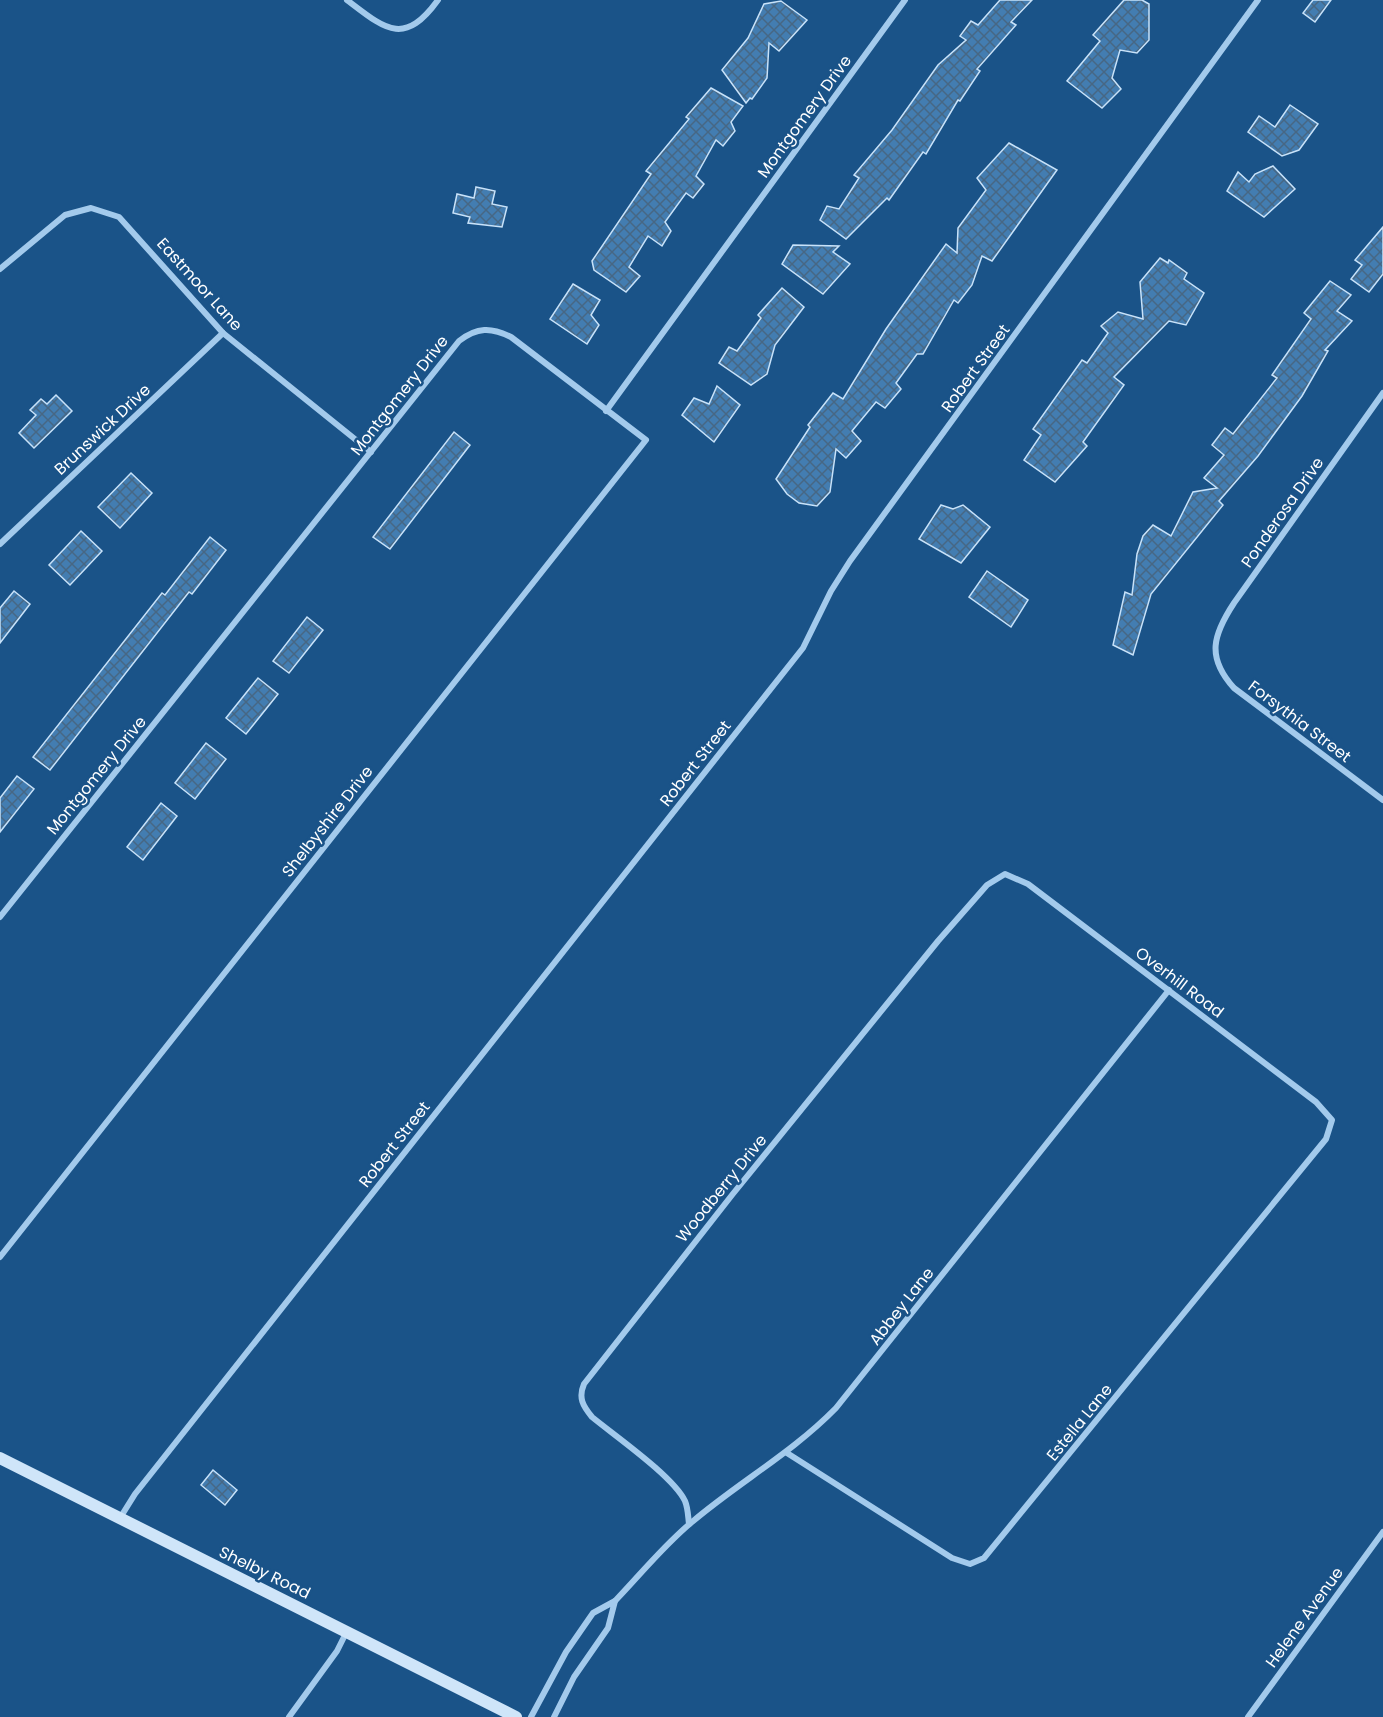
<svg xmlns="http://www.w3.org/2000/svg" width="1383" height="1717" font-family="Poppins,sans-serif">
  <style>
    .building { fill: url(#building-cross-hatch); stroke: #c8e2f9; stroke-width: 1.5 }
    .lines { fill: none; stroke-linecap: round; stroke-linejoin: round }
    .street { stroke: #a3caec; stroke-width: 6 }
    .secondary { stroke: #cfe5f9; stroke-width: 12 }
    .labels { text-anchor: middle; stroke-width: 5; stroke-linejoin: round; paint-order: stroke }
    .street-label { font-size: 16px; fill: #fff; stroke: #1a5388 }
  </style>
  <defs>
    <pattern id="building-cross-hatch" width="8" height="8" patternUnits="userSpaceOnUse" patternTransform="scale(1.5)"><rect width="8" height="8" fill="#437db1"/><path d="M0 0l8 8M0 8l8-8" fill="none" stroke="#476784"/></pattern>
  </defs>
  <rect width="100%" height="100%" fill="#1a5388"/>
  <!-- building -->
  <g class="building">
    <polygon points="1000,0 1032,0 1011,22 1016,25 977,69 980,71 960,101 958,100 926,154 923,152 889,200 887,198 846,239 820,220 827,206 839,209 859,178 854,175 892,130 938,65 966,40 960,36 971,21 978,25"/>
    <polygon points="1124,0 1142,0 1149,4 1149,40 1137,53 1120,50 1112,78 1121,89 1102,108 1067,81 1100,41 1093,35"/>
    <polygon points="1313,0 1331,0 1315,22 1303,13"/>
    <polygon points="781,1 807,20 779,51 769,43 767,78 752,99 750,98 746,103 722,70 748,38 764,4"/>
    <polygon points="711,88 743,106 731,122 735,131 723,146 716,140 696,176 704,184 693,198 686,193 665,222 671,231 662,246 648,236 629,267 640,276 626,292 594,270 592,261 651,174 646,171 689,119 686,117"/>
    <polygon points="1290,105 1318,124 1299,150 1282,156 1248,132 1259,116 1275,127"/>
    <polygon points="1009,143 1057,170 992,261 982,256 972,285 958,303 954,300 923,354 917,354 896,383 901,389 885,408 876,402 852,431 861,441 846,458 836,449 830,492 817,506 799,503 787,494 776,479 810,427 808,425 833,393 843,399 886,329 946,244 957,253 958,228 986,190 977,178"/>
    <polygon points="1273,166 1295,189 1264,217 1227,191 1238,172 1249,182 1255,174"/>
    <polygon points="476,187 495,191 492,204 507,207 502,227 468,223 470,217 453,213 457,194 474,198"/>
    <polygon points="1383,227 1383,274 1369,292 1351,279 1362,265 1355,260"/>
    <polygon points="793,245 839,246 833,252 850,264 823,294 782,264"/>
    <polygon points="1160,258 1168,263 1169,260 1187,273 1184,279 1204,293 1186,325 1169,321 1114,377 1124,385 1083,442 1087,446 1055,482 1024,460 1041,435 1033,429 1082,360 1087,363 1108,333 1101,326 1118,312 1143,319 1140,282"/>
    <polygon points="1330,281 1351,295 1337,311 1352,321 1325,350 1328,351 1302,396 1258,456 1219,501 1223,505 1151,594 1133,655 1113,645 1125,592 1132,595 1137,554 1143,536 1153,525 1171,536 1193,492 1217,488 1204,478 1224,455 1212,445 1225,428 1233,434 1277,378 1272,375 1311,319 1304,313"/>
    <polygon points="573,284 600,300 591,315 599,325 587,344 550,319"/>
    <polygon points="782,288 804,307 775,345 767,374 751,385 719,363 729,347 737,351 761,318 758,315"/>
    <polygon points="717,386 740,405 714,442 682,415 694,398 709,404"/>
    <polygon points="56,395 72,411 34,448 19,433 36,415 30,410 41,399 47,404"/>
    <polygon points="454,432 470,445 390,549 373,537"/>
    <polygon points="131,473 152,493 120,528 98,507"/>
    <polygon points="941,505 953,509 963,505 990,527 961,563 919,539"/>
    <polygon points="81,531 102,551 70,585 49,565"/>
    <polygon points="210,537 226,550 192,594 189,592 50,770 33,757 162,593 165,595"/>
    <polygon points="987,571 1028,600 1011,627 969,597"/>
    <polygon points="14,591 30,604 0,643 0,608"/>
    <polygon points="307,617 323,630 289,673 273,661"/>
    <polygon points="258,678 278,694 246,734 226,718"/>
    <polygon points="206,743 226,759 195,799 175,783"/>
    <polygon points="17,776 34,789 0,832 0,798"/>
    <polygon points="161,803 177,816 143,860 127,847"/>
    <polygon points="213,1470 237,1490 225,1505 201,1485"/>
  </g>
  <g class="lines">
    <!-- street -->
    <g class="street">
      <path d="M347 0C385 29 404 47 438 0"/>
      <polyline points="0,269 65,215 91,208 119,217 223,333 371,452"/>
      <path d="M1383 393 1234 603C1213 635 1206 657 1234 688L1383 800"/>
      <polyline points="606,411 905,0"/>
      <polyline points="0,544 223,333"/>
      <path d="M0 917 459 341C477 327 491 327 511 337L646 440 0 1257"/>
      <polyline points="120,1518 135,1494 803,648 831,591 850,561 1258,0"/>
      <path d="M689 1524C688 1516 688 1508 685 1501 673 1476 615 1436 592 1417 583 1406 578 1398 584 1384L732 1195 938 941 987 885 1005 874 1028 884 1316 1102 1332 1120 1326 1139 984 1558 970 1564 952 1558 787 1453"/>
      <path d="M615 1601C640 1575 664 1545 692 1522 739 1482 792 1453 836 1408L1169 990"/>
      <polyline points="289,1717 337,1651 347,1631"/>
      <polyline points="531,1717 566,1652 593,1613 615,1601 608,1628 574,1677 554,1717"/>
      <polyline points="1248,1717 1383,1532"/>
    </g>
    <!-- secondary -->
    <polyline class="secondary" points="0,1458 516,1717"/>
  </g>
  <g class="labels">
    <!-- street labels -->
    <g class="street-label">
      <text transform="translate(804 116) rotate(-54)" y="6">Montgomery Drive</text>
      <text transform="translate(200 284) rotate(48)" y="6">Eastmoor Lane</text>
      <text transform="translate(975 368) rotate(-54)" y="6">Robert Street</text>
      <text transform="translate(399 395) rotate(-52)" y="6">Montgomery Drive</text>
      <text transform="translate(102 429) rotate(-43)" y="6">Brunswick Drive</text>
      <text transform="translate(1282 512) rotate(-55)" y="6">Ponderosa Drive</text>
      <text transform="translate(1300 721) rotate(37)" y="6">Forsythia Street</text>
      <text transform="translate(695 763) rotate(-52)" y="6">Robert Street</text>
      <text transform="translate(96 775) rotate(-51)" y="6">Montgomery Drive</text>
      <text transform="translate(327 821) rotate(-52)" y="6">Shelbyshire Drive</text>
      <text transform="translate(1180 982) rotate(37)" y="6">Overhill Road</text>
      <text transform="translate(394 1144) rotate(-52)" y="6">Robert Street</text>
      <text transform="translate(721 1188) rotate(-51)" y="6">Woodberry Drive</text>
      <text transform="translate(901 1306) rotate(-52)" y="6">Abbey Lane</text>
      <text transform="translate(1079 1422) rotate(-51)" y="6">Estella Lane</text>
      <text transform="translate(265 1572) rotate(26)" y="6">Shelby Road</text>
      <text transform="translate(1304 1617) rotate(-54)" y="6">Helene Avenue</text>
    </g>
  </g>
</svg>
